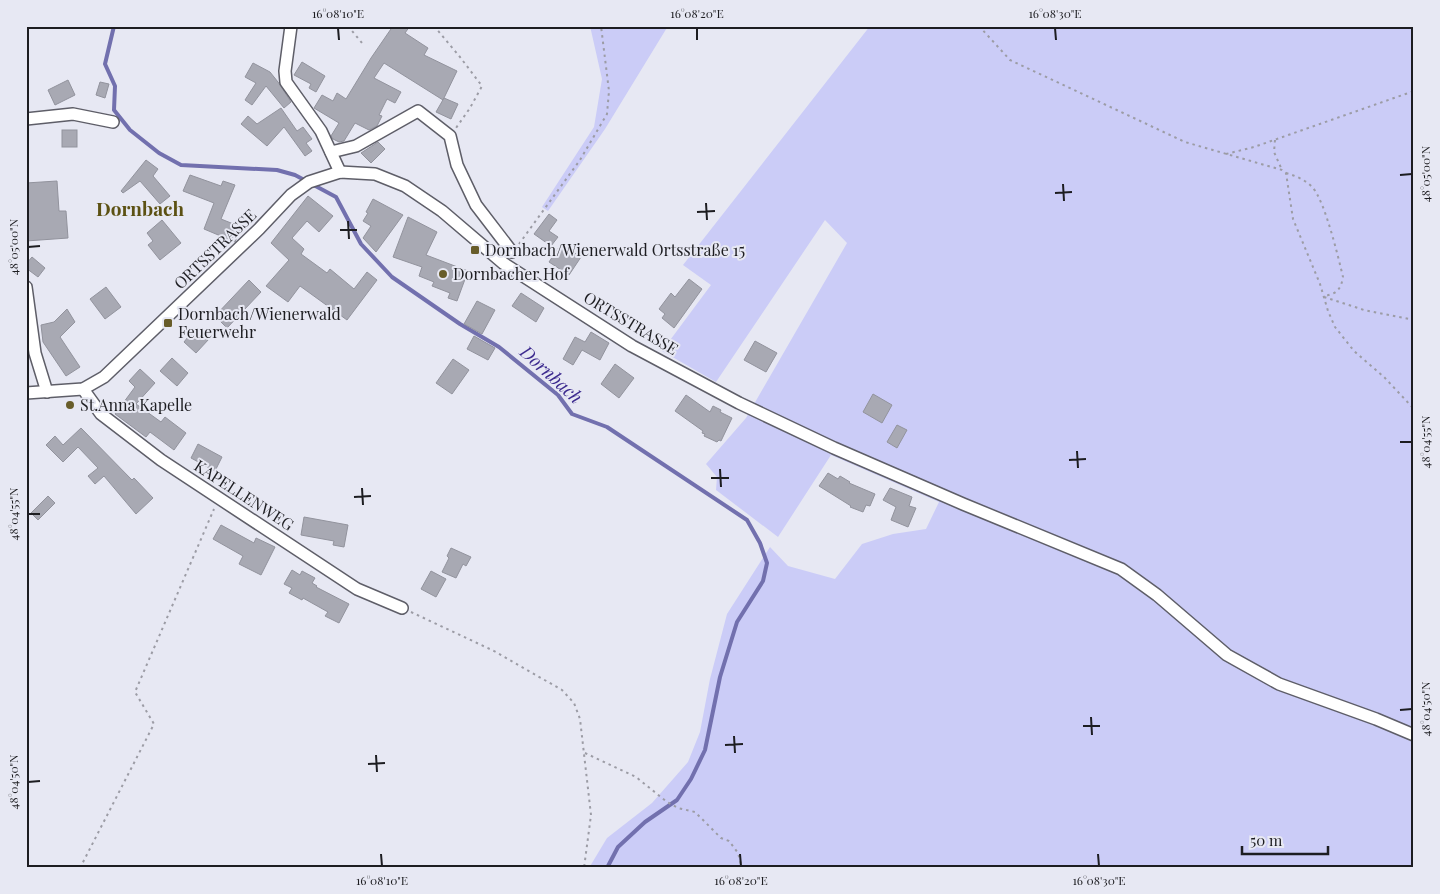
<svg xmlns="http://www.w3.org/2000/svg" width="1440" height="894" font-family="'Playfair Display',serif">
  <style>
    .green { fill: #cbccf7 }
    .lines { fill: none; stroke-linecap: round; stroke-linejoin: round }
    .stream { stroke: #7270ae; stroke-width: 4 }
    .building { fill: #a8a9b3; stroke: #92939d }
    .minor-casing { stroke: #5e5e68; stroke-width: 14 }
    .path { stroke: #9c9ca5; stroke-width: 2; stroke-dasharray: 2.5 4; stroke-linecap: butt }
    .minor { stroke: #fff; stroke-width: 11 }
    .ticks { fill: none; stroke: #1d1d21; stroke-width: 2 }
    .poi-dot { fill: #685d2a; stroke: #e7e8f3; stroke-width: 2 }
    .labels { text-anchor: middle; stroke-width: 4; stroke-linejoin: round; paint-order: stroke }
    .street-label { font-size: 16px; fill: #1d1d21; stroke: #e7e8f3 }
    .poi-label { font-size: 16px; fill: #1d1d21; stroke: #e7e8f3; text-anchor: start }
    .water-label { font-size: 18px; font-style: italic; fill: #3d2b8f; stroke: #e7e8f3 }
    .quarter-label { font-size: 19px; font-weight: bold; fill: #5c5113; stroke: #e7e8f3 }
    .neatline { fill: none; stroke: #1d1d21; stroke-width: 2 }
    .ticks-label { font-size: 12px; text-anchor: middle; fill: #1d1d21 }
  </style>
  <rect width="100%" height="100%" fill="#e7e8f3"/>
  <!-- green -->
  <g class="green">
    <polygon points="590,26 668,26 605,129 548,211 542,207 594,127 602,79"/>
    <polygon points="870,26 1414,26 1414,868 589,868 607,838 652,803 688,762 700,732 710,679 727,614 770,547 788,566 835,579 862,544 893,534 926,529 939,502 831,455 778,537 716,490 717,477 706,464 746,418 847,243 825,220 716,382 662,351 711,285 683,265"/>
  </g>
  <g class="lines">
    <!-- stream -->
    <polyline class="stream" points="114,26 105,64 115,86 114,110 130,130 159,153 181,165 277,170 295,175 336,197 361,244 392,277 460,324 499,347 558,395 572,414 607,427 747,520 760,543 767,563 763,581 737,622 720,677 705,750 691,779 677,800 645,822 618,847 607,868"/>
  </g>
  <!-- building -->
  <g class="building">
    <polygon points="393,26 410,26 405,33 428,48 424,55 457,71 443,100 384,63 374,78 401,92 395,103 387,99 379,115 382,116 377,126 369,130 355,123 344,141 339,142 333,139 331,136 339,123 314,108 322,95 333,101 337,93 346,99 371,58"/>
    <polygon points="302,62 325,76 316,92 309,88 311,84 294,75"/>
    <polygon points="253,63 270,72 278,82 291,102 284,108 266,86 252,105 245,100 256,83 245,77"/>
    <polygon points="68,80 75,95 55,105 48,90"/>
    <polygon points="100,82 109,84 105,98 96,95"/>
    <polygon points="444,98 458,104 451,119 436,112"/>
    <polygon points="281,108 297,131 303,127 312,139 306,143 312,151 305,156 284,127 267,146 241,124 248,116 257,124"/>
    <rect x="62" y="130" width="15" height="17"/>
    <polygon points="378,142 385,149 371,163 361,153"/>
    <polygon points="146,160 158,169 153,176 170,196 160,204 140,181 123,193 121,191"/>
    <polygon points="190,175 221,186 223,181 235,185 221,219 241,227 235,242 204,229 214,203 183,191"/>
    <polygon points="57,181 59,211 66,211 68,238 26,241 26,183"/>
    <polygon points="308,196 333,216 319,232 307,221 292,238 304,249 301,254 327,273 330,269 354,289 367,272 377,280 347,320 300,286 288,302 266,286 289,260 271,243"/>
    <polygon points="373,199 403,215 376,252 363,238 371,226 363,221 368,213 366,212"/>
    <polygon points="549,214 557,220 549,231 558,237 551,246 534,234"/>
    <polygon points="408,217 437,232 426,255 468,271 457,301 448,298 450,293 432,286 434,282 419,276 422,267 393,257"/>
    <polygon points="162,220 181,243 160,260 148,245 153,241 147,233"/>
    <polygon points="561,244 581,257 569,275 549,262"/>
    <polygon points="32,257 45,268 38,277 26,268 26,264"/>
    <polygon points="689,279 702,289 674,328 662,318 665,314 659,309 671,293 675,297"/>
    <polygon points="249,280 261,292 227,328 215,316"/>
    <polygon points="106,287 121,307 105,319 90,299"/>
    <polygon points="521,293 544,308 536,322 512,306"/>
    <polygon points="477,301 495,310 482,334 464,324"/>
    <polygon points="67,309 75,322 60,337 80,367 66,376 43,342 41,325 54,322"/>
    <polygon points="196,327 209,339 196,353 184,342"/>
    <polygon points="591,332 609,343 600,360 582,350 573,365 563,359 575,337 585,342"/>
    <polygon points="474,336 495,348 488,360 467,349"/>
    <polygon points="755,341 777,353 766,372 744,360"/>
    <polygon points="172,358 188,373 177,386 160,371"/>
    <polygon points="453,359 469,370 452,394 436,383"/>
    <polygon points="615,364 634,378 619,398 601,384"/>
    <polygon points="140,369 155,383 136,404 161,422 165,417 186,433 174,450 150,432 146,437 115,414 135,387 129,381"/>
    <polygon points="873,394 892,405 882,423 863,412"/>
    <polygon points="686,395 710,412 713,406 721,410 720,412 732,418 721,441 719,440 717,442 704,436 705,434 702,433 703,431 675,411"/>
    <polygon points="897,425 907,430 897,448 887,442"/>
    <polygon points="81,428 132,480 134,478 153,498 136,514 104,476 95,484 88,476 98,468 78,447 63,462 46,445 55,436 63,445"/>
    <polygon points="198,444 222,457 215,471 191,458"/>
    <polygon points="828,473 838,479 840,476 850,482 849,483 875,494 870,506 866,505 863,512 850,507 851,506 819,486"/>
    <polygon points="890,488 912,497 909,506 916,508 908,527 891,520 896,507 883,500"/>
    <polygon points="48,496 55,503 38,520 31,513"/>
    <polygon points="304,517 348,525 344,547 333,545 334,541 301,535"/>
    <polygon points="221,525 254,543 256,538 275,547 261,575 239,564 243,556 213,539"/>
    <polygon points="451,548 471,557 466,566 463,564 456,578 442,572 449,558 447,556"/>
    <polygon points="292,570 300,575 302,571 315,578 312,583 317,586 316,587 349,604 339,623 325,616 328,612 303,598 302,600 289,593 292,588 284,584"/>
    <polygon points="431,571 446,579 436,597 421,589"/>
  </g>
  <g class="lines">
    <defs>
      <g id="minor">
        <polyline points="291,26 285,71 286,82 321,131 340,172"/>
        <polyline points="26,119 73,114 113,122"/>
        <polyline points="331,152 356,146 418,111 450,136 457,165 476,205 512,252"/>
        <polyline points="26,287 35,353 47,392"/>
        <polyline points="83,389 101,414 161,460 357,589 402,608"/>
        <polyline points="26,393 83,389 104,377 259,229 291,195 309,182 340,172 375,174 405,186 442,211 503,263 632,346 739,403 834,448 963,504 1121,569 1157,595 1227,655 1279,684 1376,719 1414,735"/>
      </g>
    </defs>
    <!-- minor casing -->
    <use href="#minor" class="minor-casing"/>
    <!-- path -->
    <g class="path">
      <polyline points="348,26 362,43"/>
      <polyline points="434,26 460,57 482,86 470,108 456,128"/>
      <polyline points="979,26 1010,60 1185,142 1282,170 1286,173 1293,219 1320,284 1328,311 1335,327 1354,351 1384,377 1414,409"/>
      <polyline points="1275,140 1274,152 1282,170"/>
      <polyline points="1226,154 1254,147 1414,91"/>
      <path d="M1286 173C1296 176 1306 180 1313 188 1325 202 1338 256 1343 277 1341 289 1337 294 1324 296"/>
      <polyline points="519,244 580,160 607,114 609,91 601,26"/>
      <polyline points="1324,297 1364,310 1414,320"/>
      <polyline points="411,612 494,651 562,690 574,703 580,719 591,815 584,868"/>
      <polyline points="585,753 636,777 667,802 678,808 695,812 721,838 729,841 738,853 742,868"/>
      <polyline points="80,868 154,724 135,692 214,509"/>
    </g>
    <!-- minor -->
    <use href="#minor" class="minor"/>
  </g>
  <!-- ticks -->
  <path class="ticks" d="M338 28 339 40M697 28V40M1055 28 1056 40M1400 175 1412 174M1063 184 1064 201M1055 193 1072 192M706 203 707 220M697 212 715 211M348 221 349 239M340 230H357M28 247 40 246M1400 442H1412M1077 451 1078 468M1069 460 1086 459M720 469 721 487M711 478H729M362 488 363 505M354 497 371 496M28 514H40M1400 710 1412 709M1091 717 1092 735M1083 726H1100M734 736 735 753M725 745 743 744M376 755 377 772M368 764 385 763M28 782 40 781M381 854 382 866M740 854 741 866M1098 854 1099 866"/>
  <!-- markers -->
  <g class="poi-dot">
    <rect x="470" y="245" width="10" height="10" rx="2.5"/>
    <circle cx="443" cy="274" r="5"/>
    <rect x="163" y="318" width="10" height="10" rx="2.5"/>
    <circle cx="70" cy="405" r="5"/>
  </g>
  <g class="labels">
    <!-- street labels -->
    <g class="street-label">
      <text transform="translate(215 249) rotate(-44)" y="6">ORTSSTRASSE</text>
      <text transform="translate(631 323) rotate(31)" y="6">ORTSSTRASSE</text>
      <text transform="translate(244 495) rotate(33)" y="6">KAPELLENWEG</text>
    </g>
    <!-- poi labels -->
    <g class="poi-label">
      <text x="485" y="256">Dornbach/Wienerwald Ortsstraße 15</text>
      <text x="453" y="280">Dornbacher Hof</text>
      <text x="178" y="320">Dornbach/Wienerwald<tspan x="178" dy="18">Feuerwehr</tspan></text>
      <text x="80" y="411">St.Anna Kapelle</text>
    </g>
    <!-- water labels -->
    <g class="water-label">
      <text transform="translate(551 375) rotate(42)" y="6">Dornbach</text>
    </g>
    <!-- quarter labels -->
    <g class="quarter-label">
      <text x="140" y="216">Dornbach</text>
    </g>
  </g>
  <!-- border -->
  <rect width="1440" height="894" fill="none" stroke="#e7e8f3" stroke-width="55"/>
  <!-- scale -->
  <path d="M1242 846v8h86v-8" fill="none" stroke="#1d1d21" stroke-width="2.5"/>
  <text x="1250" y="846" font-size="15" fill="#1d1d21" stroke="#e7e8f3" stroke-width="4" paint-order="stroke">50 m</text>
  <rect x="28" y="28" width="1384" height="838" class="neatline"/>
  <g class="ticks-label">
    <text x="338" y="18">16°08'10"E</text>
    <text x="697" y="18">16°08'20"E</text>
    <text x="1055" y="18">16°08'30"E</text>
    <text transform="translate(1426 174) rotate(-90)" y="4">48°05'00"N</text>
    <text transform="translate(14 247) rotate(-90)" y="4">48°05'00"N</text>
    <text transform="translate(1426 442) rotate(-90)" y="4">48°04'55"N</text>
    <text transform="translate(14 514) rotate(-90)" y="4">48°04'55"N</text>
    <text transform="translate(1426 709) rotate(-90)" y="4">48°04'50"N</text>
    <text transform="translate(14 782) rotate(-90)" y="4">48°04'50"N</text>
    <text x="382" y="885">16°08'10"E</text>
    <text x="741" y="885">16°08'20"E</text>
    <text x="1099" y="885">16°08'30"E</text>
  </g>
</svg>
